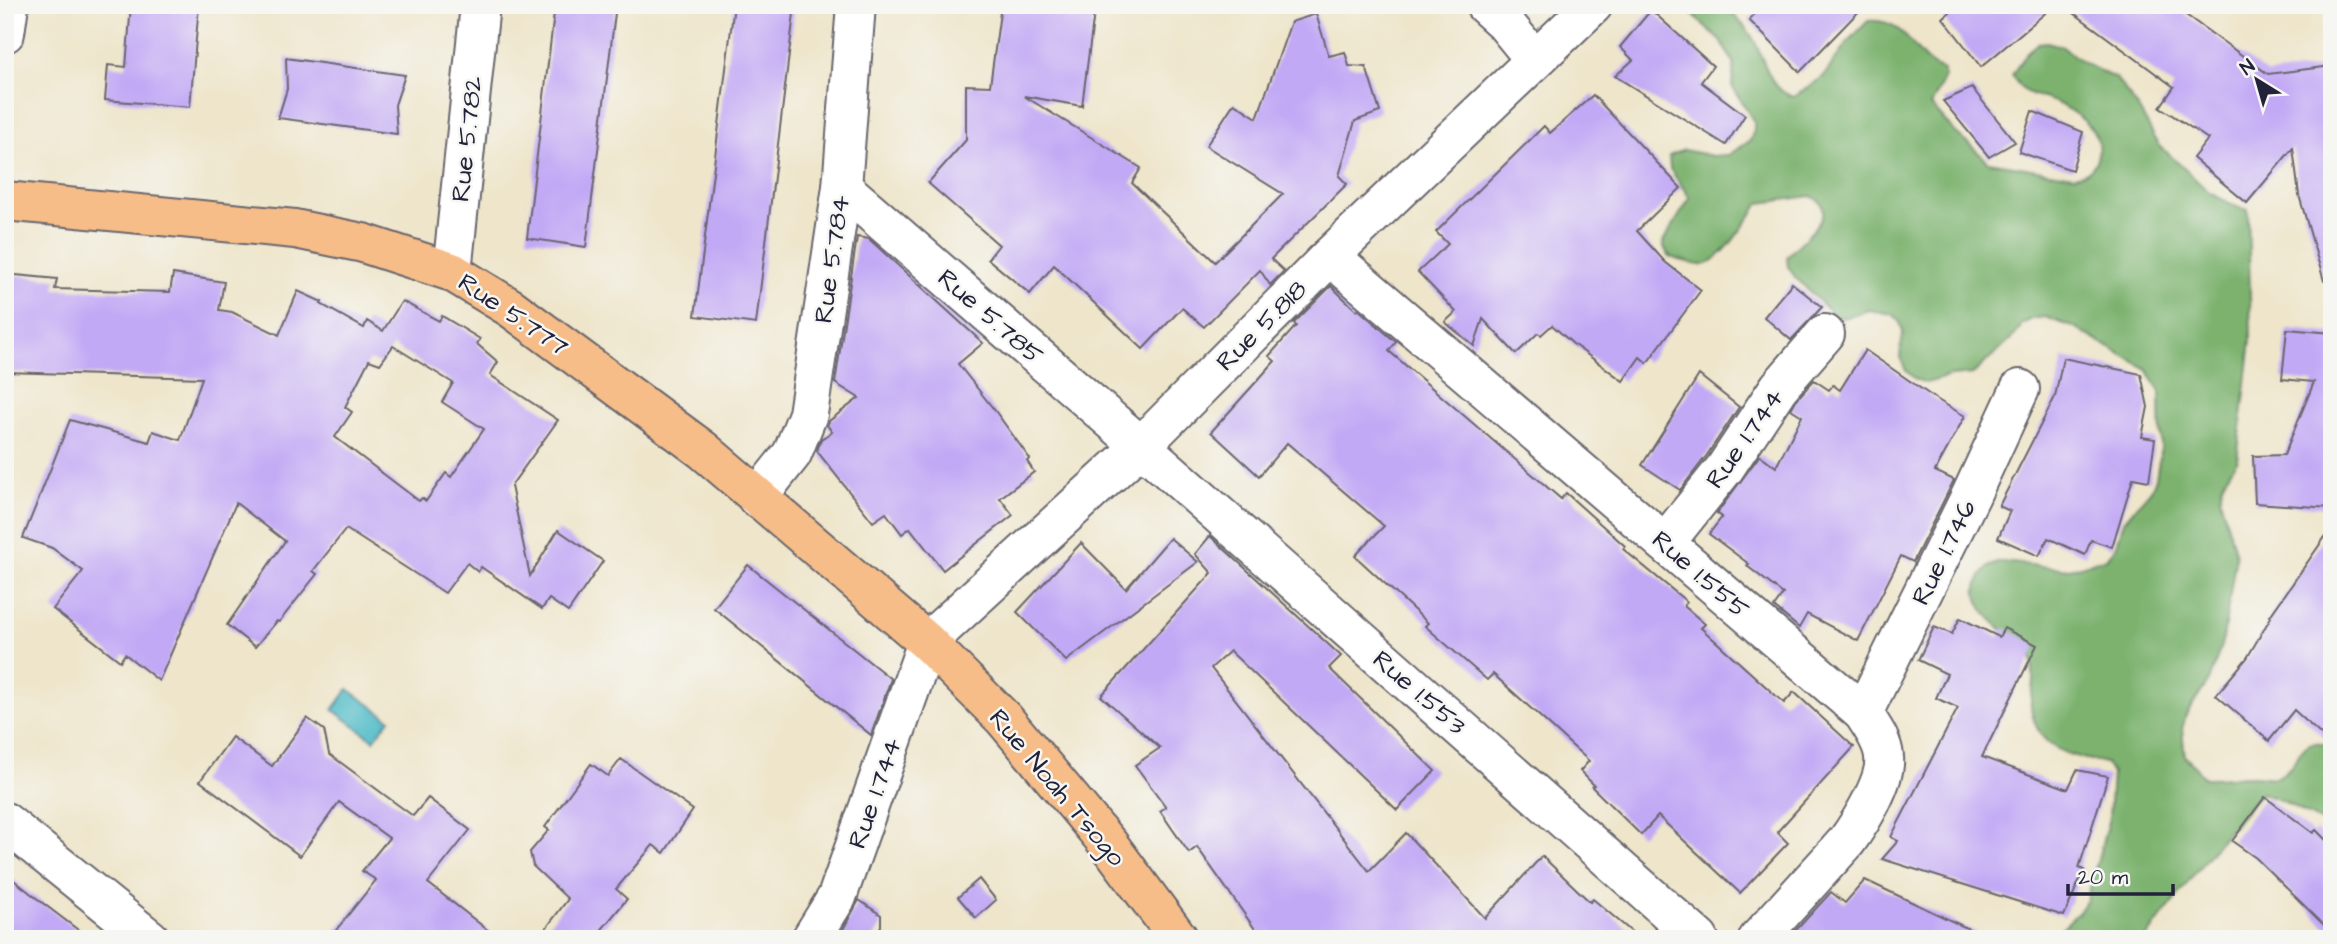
<svg xmlns="http://www.w3.org/2000/svg" width="2337" height="944" font-family="'Architects Daughter',sans-serif">
  <style>
    .forest { fill: #7cb26e; stroke: #4f6a54; stroke-width: 2 }
    .water { fill: #4cbac6; stroke: #376e80; stroke-width: 2 }
    .building { fill: #c2a9f5; fill-rule: evenodd }
    .lines { fill: none; stroke-linecap: round; stroke-linejoin: round }
    .minor-casing { stroke: #69666d; stroke-width: 42 }
    .major-casing { stroke: #69666d; stroke-width: 42 }
    .minor { stroke: #fff; stroke-width: 38 }
    .major { stroke: #f7bd88; stroke-width: 38 }
    .labels { text-anchor: middle; stroke-width: 5; stroke-linejoin: round; paint-order: stroke }
    .street-label { font-size: 26px; fill: #22223b; stroke: #f6f6f2 }
  </style>
  <rect width="100%" height="100%" fill="#f6f6f2"/>
  <filter id="ink" filterUnits="userSpaceOnUse"><feTurbulence type="fractalNoise" baseFrequency=".0143" numOctaves="2"/><feDisplacementMap in="SourceGraphic" scale="14" xChannelSelector="R" yChannelSelector="G"/><feConvolveMatrix kernelMatrix="1 2 1 2 8 2 1 2 1" color-interpolation-filters="sRGB"/></filter>
  <filter id="wash" filterUnits="userSpaceOnUse"><feTurbulence type="fractalNoise" baseFrequency=".00686" numOctaves="4" result="noise"/><feDisplacementMap in="SourceGraphic" scale="28" xChannelSelector="R" yChannelSelector="G"/><feGaussianBlur stdDeviation="1.57" result="paint"/><feColorMatrix in="noise" values="0 0 0 0 0 0 0 0 0 0 0 0 0 0 0 0 0 1.4 0 .05"/><feComposite in="paint" operator="in"/></filter>
  <g filter="url(#wash)">
    <rect width="100%" height="100%" fill="#eee5ca"/>
    <!-- forest -->
    <path class="forest" d="M1689 5H1724C1733 14 1743 24 1751 35 1764 55 1767 90 1794 97L1823 77 1848 42 1868 21C1909 17 1911 59 1943 70L1945 77 1931 105 1954 131 1989 162 2074 176C2086 174 2093 171 2097 158 2105 133 2081 116 2061 105 2049 98 2032 97 2021 88 2018 86 2015 79 2012 75L2027 52 2038 43 2047 42 2061 46 2084 63 2116 79 2137 106 2159 145 2210 193 2235 206 2248 210 2251 340 2237 460 2222 484 2220 498 2236 555 2223 639 2210 679 2186 715 2182 729 2185 756 2205 778C2222 778 2238 776 2255 776 2262 776 2270 779 2277 777 2301 768 2298 728 2332 749V836L2320 821 2285 802 2261 793 2218 843 2145 939H2050L2079 912 2087 900 2109 818 2112 774 2106 763C2070 756 2036 751 2031 706 2030 698 2033 688 2033 679 2033 670 2032 661 2031 652 2011 635 1964 609 1980 578 1985 568 1991 565 2001 562L2070 569 2107 558 2116 547 2124 521 2151 490 2156 478 2161 449 2160 392 2147 369 2073 327 2045 317 2032 319 2022 324 2016 334 1973 374 1951 376 1926 383 1915 379 1906 371 1900 357 1903 332 1899 320 1892 314 1869 310 1844 318 1834 315 1796 278 1788 267 1787 257C1797 243 1846 211 1811 196L1760 203C1748 218 1721 265 1701 265 1694 265 1686 261 1680 260 1669 258 1665 252 1663 242L1690 198 1670 169 1669 156 1684 150 1713 156 1728 155 1750 141 1754 130V122L1732 86 1734 63 1720 41 1689 11Z"/>
    <!-- water -->
    <polygon class="water" points="348,689 390,719 374,740 333,710"/>
    <g id="blocks">
      <!-- building -->
      <g class="building">
        <polygon points="131,5 199,5 190,107 105,100 108,65 126,67"/>
        <polygon points="555,5 616,5 586,247 527,238"/>
        <polygon points="734,5 795,5 756,324 695,316"/>
        <polygon points="1001,5 1095,5 1082,106 1024,96 1141,168 1132,183 1215,262 1283,194 1206,146 1234,103 1257,118 1291,22 1316,14 1329,56 1345,52 1349,66 1366,67 1380,112 1355,121 1339,176 1347,184 1271,259 1284,271 1270,285 1260,270 1204,327 1182,308 1143,349 1054,265 1030,294 988,259 999,245 928,183 966,140 966,85 990,86"/>
        <polygon points="1763,5 1865,5 1800,72 1749,20"/>
        <polygon points="1958,5 2055,5 1981,67 1943,18"/>
        <polygon points="2063,5 2172,5 2268,74 2332,66 2332,280 2324,281 2299,195 2293,148 2247,203 2193,158 2208,139 2160,107 2174,87"/>
        <polygon points="1651,10 1713,66 1701,82 1745,115 1726,145 1615,76 1633,60 1620,47"/>
        <polygon points="286,58 405,75 395,105 397,134 278,118 287,89"/>
        <polygon points="1972,88 2015,142 1989,157 1943,101"/>
        <polygon points="1593,95 1681,188 1637,231 1665,262 1701,290 1647,363 1640,357 1623,381 1573,344 1552,325 1541,335 1538,333 1516,354 1483,319 1474,346 1445,322 1456,312 1418,272 1448,244 1436,232 1544,126 1550,133"/>
        <polygon points="2032,111 2083,132 2072,170 2019,152"/>
        <polygon points="857,237 869,239 983,343 958,364 996,412 1030,459 1027,461 1034,472 1000,498 1013,515 943,570 910,528 902,534 886,513 873,522 817,451 821,439 832,432 827,425 829,421 859,398 835,383"/>
        <path d="M5 274 57 279 55 289 170 292 173 274 224 282 219 310 232 312 279 335 298 291 322 302 321 304 364 328 367 321 383 331 402 301 439 321 442 316 480 339 477 344 498 362 490 375 558 420 511 486 530 576 558 530 603 561 568 612 549 599 542 609 481 567 478 572 467 563 445 593 346 529 313 571 317 574 279 622 277 621 255 647 227 625 285 541 236 503 159 681 125 654 120 661 53 609 83 571 52 548 23 538 70 420 149 442 153 431 180 440 202 378 5 372ZM393 346 453 383 442 402 484 429 451 477 446 473 426 501 422 498 419 501 335 437 352 412 345 407 369 360 380 364Z"/>
        <polygon points="1792,283 1822,307 1791,340 1764,317"/>
        <polygon points="1331,286 1357,311 1358,309 1396,342 1389,351 1561,499 1566,493 1625,546 1623,549 1687,602 1684,606 1705,624 1701,628 1784,703 1794,692 1854,747 1777,832 1788,843 1740,893 1658,816 1641,835 1592,787 1594,785 1580,771 1589,761 1493,674 1487,680 1425,626 1428,623 1355,556 1384,526 1287,443 1259,476 1211,432 1275,361 1269,356 1296,326 1294,323"/>
        <polygon points="2287,329 2332,333 2332,508 2255,503 2253,456 2284,455 2314,382 2282,379"/>
        <polygon points="1865,350 1936,399 1965,416 1935,471 1954,480 1913,562 1901,556 1858,641 1807,614 1799,628 1774,607 1783,594 1747,566 1749,564 1709,534 1722,517 1717,513 1760,455 1776,467 1802,416 1791,409 1796,400 1814,380 1829,390 1833,385 1840,390"/>
        <polygon points="2063,358 2141,374 2148,407 2142,437 2155,439 2149,481 2133,478 2112,547 2091,540 2085,555 2048,538 2039,556 1998,538 2010,511 1999,506 2055,397"/>
        <polygon points="1699,375 1739,407 1707,455 1680,490 1642,465"/>
        <polygon points="2332,527 2332,745 2294,710 2269,741 2216,695 2247,658 2271,617 2270,616"/>
        <polygon points="1210,536 1341,656 1329,668 1435,771 1397,810 1230,651 1211,668 1369,871 1406,833 1485,918 1542,856 1590,902 1593,899 1640,939 1262,939 1197,847 1189,853 1160,811 1166,807 1135,765 1160,748 1101,696 1212,573 1195,554"/>
        <polygon points="1170,538 1198,562 1066,661 1017,612 1081,543 1126,589"/>
        <polygon points="748,565 891,679 871,735 714,608"/>
        <polygon points="1960,618 1999,637 2004,628 2037,645 1982,757 2068,789 2077,770 2108,776 2079,868 2084,870 2064,916 1882,859 1898,841 1891,837 1958,708 1936,698 1947,674 1918,660 1934,627 1952,634"/>
        <polygon points="307,718 324,730 329,754 413,816 428,798 470,830 428,883 499,939 329,939 376,880 362,871 389,838 339,802 300,856 200,781 232,737 272,766"/>
        <polygon points="621,759 693,810 664,853 653,845 616,889 627,899 594,939 538,939 568,899 533,866 530,852 549,830 545,827 591,764 608,776"/>
        <polygon points="2265,797 2313,833 2316,830 2332,846 2332,933 2256,858 2232,841"/>
        <polygon points="5,873 44,904 90,939 5,939"/>
        <polygon points="979,879 996,900 976,918 958,897"/>
        <polygon points="1865,880 1990,939 1788,939 1831,892 1845,903"/>
        <polygon points="859,900 881,915 881,926 873,939 848,939 841,933"/>
      </g>
    </g>
  </g>
  <g filter="url(#ink)">
    <use href="#blocks" fill-opacity="0" stroke="#69666d" stroke-width="2"/>
    <g class="lines">
      <defs>
        <g id="minor">
          <polyline points="1485,5 1504,22 1535,60"/>
          <polyline points="5,33 9,5"/>
          <polyline points="842,187 1141,446 1699,939"/>
          <path d="M1330 256 1863 713C1871 726 1883 741 1884 757 1887 780 1860 823 1847 841L1758 939"/>
          <polyline points="452,272 480,5"/>
          <polyline points="757,498 792,454 808,414 842,187 856,5"/>
          <polyline points="1665,543 1725,468 1779,387 1825,334"/>
          <polyline points="1863,713 1971,495 2020,389"/>
          <polyline points="5,822 150,939"/>
          <polyline points="811,939 837,897 927,642 1141,446 1330,256 1593,5"/>
        </g>
        <polyline id="major" points="5,201 295,229 363,243 452,272 511,308 703,450 927,642 1004,719 1110,846 1179,939"/>
      </defs>
      <!-- minor casing -->
      <use href="#minor" class="minor-casing"/>
      <!-- major casing -->
      <use href="#major" class="major-casing"/>
      <!-- minor -->
      <use href="#minor" class="minor"/>
      <!-- major -->
      <use href="#major" class="major"/>
    </g>
  </g>
  <g class="labels">
    <!-- street labels -->
    <g class="street-label">
      <text transform="translate(466 139) rotate(-84)" y="9">Rue 5.782</text>
      <text transform="translate(831 259) rotate(-82)" y="9">Rue 5.784</text>
      <text transform="translate(514 314) rotate(34)" y="9">Rue 5.777</text>
      <text transform="translate(991 316) rotate(41)" y="9">Rue 5.785</text>
      <text transform="translate(1261 325) rotate(-45)" y="9">Rue 5.818</text>
      <text transform="translate(1744 438) rotate(-55)" y="9">Rue 1.744</text>
      <text transform="translate(1943 552) rotate(-64)" y="9">Rue 1.746</text>
      <text transform="translate(1701 574) rotate(41)" y="9">Rue 1.555</text>
      <text transform="translate(1420 692) rotate(41)" y="9">Rue 1.553</text>
      <text transform="translate(1058 787) rotate(50)" y="9">Rue Noah Tsogo</text>
      <text transform="translate(874 793) rotate(-71)" y="9">Rue 1.744</text>
    </g>
  </g>
  <!-- margin -->
  <rect width="2337" height="944" fill="none" stroke="#f6f6f2" stroke-width="28"/>
  <!-- north arrow -->
  <g transform="translate(2257 80) rotate(323)" stroke="#f6f6f2" stroke-width="5" paint-order="stroke">
  <path d="M0-5L12 26L0 18L-12 26Z" fill="#22223b"/>
  <text y="-10" font-size="19" font-weight="bold" text-anchor="middle" fill="#22223b">N</text>
  </g>
  <!-- scale -->
  <path d="M2068 884v10h105v-10" fill="none" stroke="#22223b" stroke-width="3.5"/>
  <text x="2078" y="884" font-size="21" fill="#22223b" stroke="#f6f6f2" stroke-width="5" paint-order="stroke">20 m</text>
</svg>
